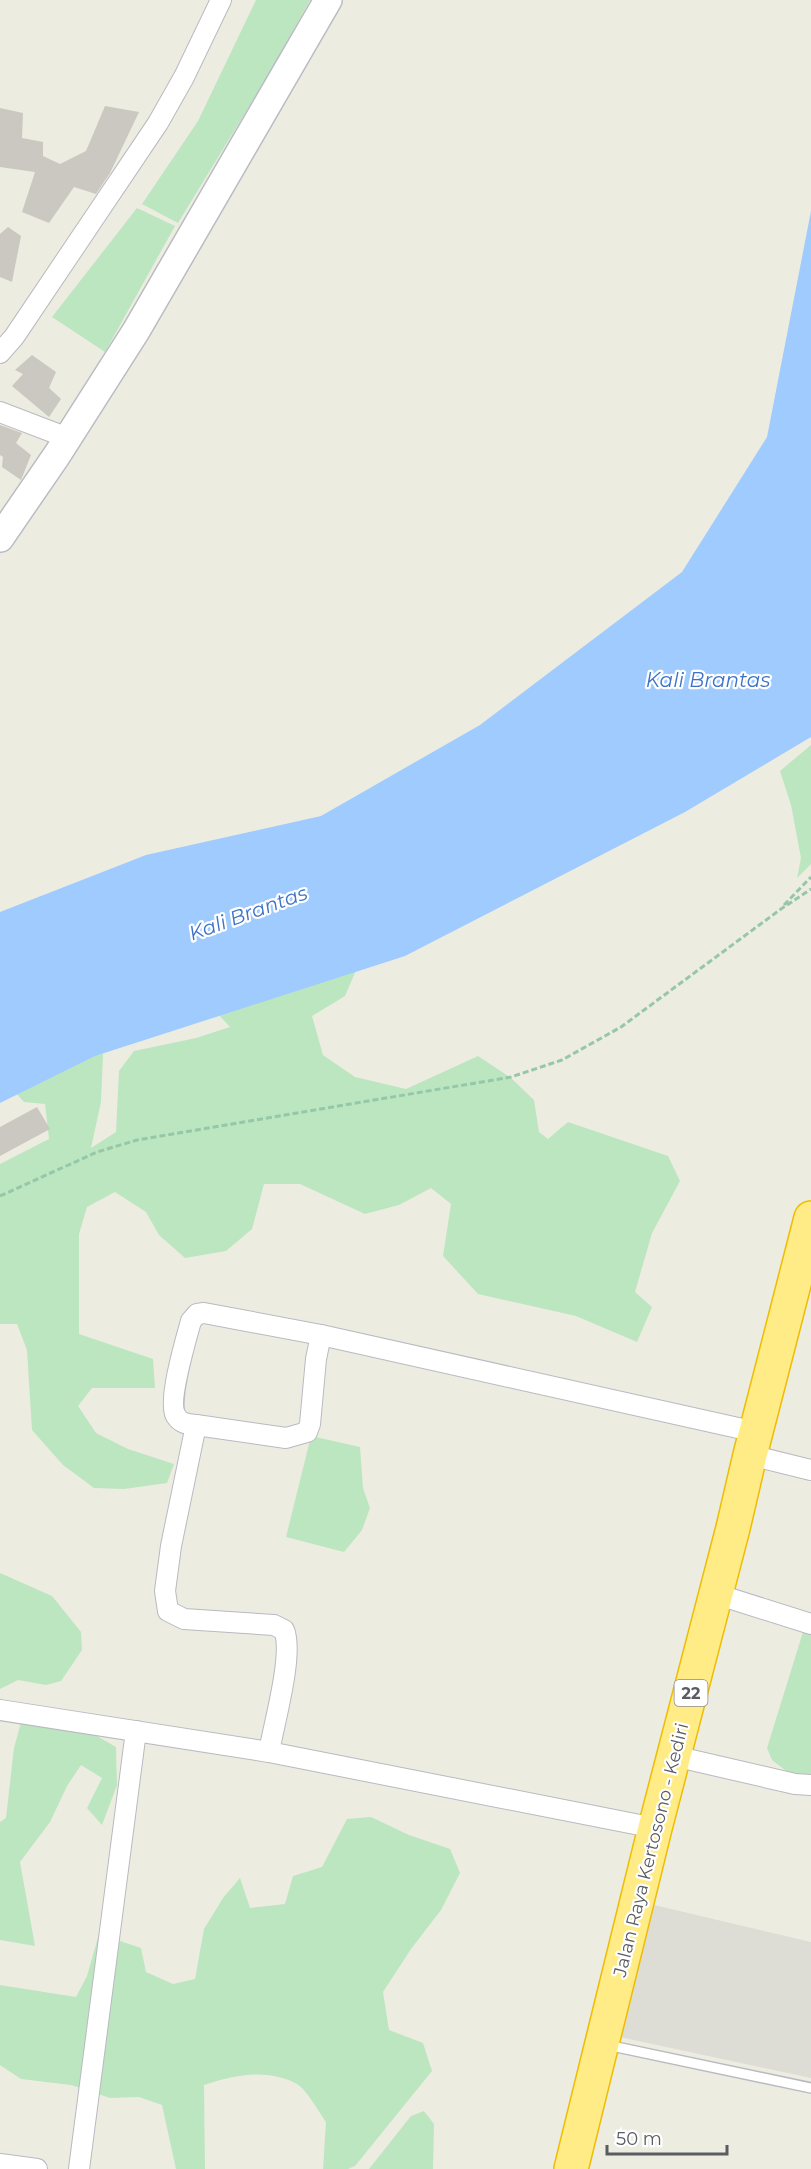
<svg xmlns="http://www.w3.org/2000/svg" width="811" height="2169" font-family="Montserrat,sans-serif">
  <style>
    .industrial { fill: #ddddd5 }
    .green { fill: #bce6c0 }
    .water { fill: #9fcbff }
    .building { fill: #cac8c0 }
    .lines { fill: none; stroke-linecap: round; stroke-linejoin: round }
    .lane-casing { stroke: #b9bac0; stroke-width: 12 }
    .street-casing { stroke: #b9bac0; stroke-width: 22 }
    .secondary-casing { stroke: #babcc3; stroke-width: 30 }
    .highway-casing { stroke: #eebc00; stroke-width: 36 }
    .path { stroke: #95c7a8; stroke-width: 3; stroke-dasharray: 6 3; stroke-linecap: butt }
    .lane { stroke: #fff; stroke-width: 9 }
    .street { stroke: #fff; stroke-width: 20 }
    .secondary { stroke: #fff; stroke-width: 27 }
    .highway { stroke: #ffec86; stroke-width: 33 }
    .labels { text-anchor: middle; stroke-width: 4.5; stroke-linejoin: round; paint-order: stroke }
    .shield { fill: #fff; stroke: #8b8d91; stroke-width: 1.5 }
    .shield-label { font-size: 16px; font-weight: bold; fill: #595c62 }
    .street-label { font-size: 18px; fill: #595c62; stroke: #fff }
    .water-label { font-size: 20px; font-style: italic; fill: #3e72c6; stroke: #fff }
  </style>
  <rect width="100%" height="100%" fill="#edece1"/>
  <!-- industrial -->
  <polygon class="industrial" points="650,1904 811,1942 811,2078 615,2036"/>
  <!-- green -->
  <g class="green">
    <polygon points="256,0 310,0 270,72 178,223 142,204 198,121"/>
    <polygon points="137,208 175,226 105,352 52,317"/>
    <polygon points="811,745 811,864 797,878 801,858 791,805 780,771"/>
    <polygon points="360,961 345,996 312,1016 323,1055 355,1077 406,1089 478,1056 511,1078 534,1100 539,1132 548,1139 568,1122 668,1156 680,1181 652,1233 635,1292 652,1307 637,1342 576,1316 478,1294 443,1256 451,1204 431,1188 399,1205 365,1214 300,1184 264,1184 252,1229 226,1251 185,1258 159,1235 146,1212 115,1192 87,1207 79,1234 79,1334 153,1359 155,1388 92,1388 78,1406 96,1433 128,1449 174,1464 167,1483 124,1489 94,1488 63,1465 32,1430 27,1350 17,1324 0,1324 0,1164 49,1139 45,1104 24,1102 1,1077 104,1031 101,1102 91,1148 116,1132 119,1071 134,1051 196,1038 230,1027 201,996"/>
    <polygon points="311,1436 360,1447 363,1488 370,1508 362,1530 344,1552 286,1537"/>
    <polygon points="0,1573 52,1596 81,1632 82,1650 61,1681 46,1685 18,1680 0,1689"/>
    <polygon points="803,1632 811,1634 811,1790 772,1760 767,1748"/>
    <polygon points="23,1715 83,1728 116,1747 117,1785 102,1825 87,1808 102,1778 81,1765 67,1786 50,1822 20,1862 35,1946 0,1940 0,1822 6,1818 14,1748"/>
    <path d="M371 1817 409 1835 450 1849 460 1873 441 1910 411 1949 383 1992 389 2030 423 2043 432 2071 355 2166 348 2169H323L326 2122C319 2112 306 2089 297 2084 267 2068 234 2075 204 2085L205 2169H176L162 2105 139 2097 110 2098 71 2085 21 2079 0 2065V1985L76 1997 87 1976 99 1934 141 1948 146 1972 173 1984 195 1979 204 1929 223 1898 240 1878 250 1908 285 1904 293 1876 322 1867 347 1819Z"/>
    <polygon points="424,2111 434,2124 433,2169 369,2169 411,2116"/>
  </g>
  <!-- water -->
  <polygon class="water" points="811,211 811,737 685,812 405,956 95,1056 0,1103 0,912 146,855 321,816 480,725 682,572 767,437"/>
  <!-- building -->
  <g class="building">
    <polygon points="105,106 139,112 110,173 96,194 74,187 49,223 22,212 35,172 0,167 0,108 23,113 22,138 43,142 43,156 60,164 86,151"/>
    <polygon points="8,227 21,236 12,282 0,277 0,234"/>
    <polygon points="32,355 56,372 49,388 61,399 49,417 12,386 23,374 15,370"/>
    <polygon points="0,425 22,433 16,443 31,455 21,480 2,467 3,457 0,455"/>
    <polygon points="37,1107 50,1129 0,1156 0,1127"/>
  </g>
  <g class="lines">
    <defs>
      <polyline id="lane" points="607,2045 811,2088"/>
      <g id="street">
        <polyline points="0,353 14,337 158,123 184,77 221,0"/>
        <polyline points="0,412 68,438"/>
        <path d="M196 1425C188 1424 181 1424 176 1416 167 1403 186 1339 191 1321L197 1314 204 1313 321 1335"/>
        <polyline points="750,1455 811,1470"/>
        <polyline points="716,1594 811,1624"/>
        <polyline points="0,1710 269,1752 655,1828"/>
        <path d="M269 1752C274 1723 294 1654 284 1630L274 1625 184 1619 168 1611 165 1591 171 1546 196 1425 286 1438 307 1432 310 1424 316 1359 321 1335 756 1432"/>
        <polyline points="674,1756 795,1784 811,1785"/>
        <polyline points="0,2164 37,2169"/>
        <polyline points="79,2169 136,1731"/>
      </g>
      <polyline id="secondary" points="0,538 57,455 136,331 328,0"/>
      <polyline id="highway" points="571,2169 655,1828 733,1528 750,1455 811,1218"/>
    </defs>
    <!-- lane casing -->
    <use href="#lane" class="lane-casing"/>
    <!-- street casing -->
    <use href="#street" class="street-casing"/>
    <!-- secondary casing -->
    <use href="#secondary" class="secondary-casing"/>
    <!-- highway casing -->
    <use href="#highway" class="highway-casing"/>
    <!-- path -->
    <g class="path">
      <polyline points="784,905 811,877"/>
      <polyline points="0,1196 97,1152 137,1140 511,1077 562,1060 621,1027 781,909 811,889"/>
    </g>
    <!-- lane -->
    <use href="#lane" class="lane"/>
    <!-- street -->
    <use href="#street" class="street"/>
    <!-- secondary -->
    <use href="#secondary" class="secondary"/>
    <!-- highway -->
    <use href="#highway" class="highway"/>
  </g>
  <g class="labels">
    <!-- shield labels -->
    <rect class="shield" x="674.5" y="1680" width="33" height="26" rx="4.5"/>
    <g class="shield-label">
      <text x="691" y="1699">22</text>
    </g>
    <!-- street labels -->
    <g class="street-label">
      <text transform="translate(651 1850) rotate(-76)" y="6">Jalan Raya Kertosono - Kediri</text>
    </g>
    <!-- water labels -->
    <g class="water-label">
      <text x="708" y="687">Kali Brantas</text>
      <text transform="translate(248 913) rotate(-20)" y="7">Kali Brantas</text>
    </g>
  </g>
  <!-- scale -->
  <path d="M607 2145v9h120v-9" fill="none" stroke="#595c62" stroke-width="3"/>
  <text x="616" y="2145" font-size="18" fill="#595c62" stroke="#ffffff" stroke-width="4.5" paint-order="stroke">50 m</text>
</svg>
